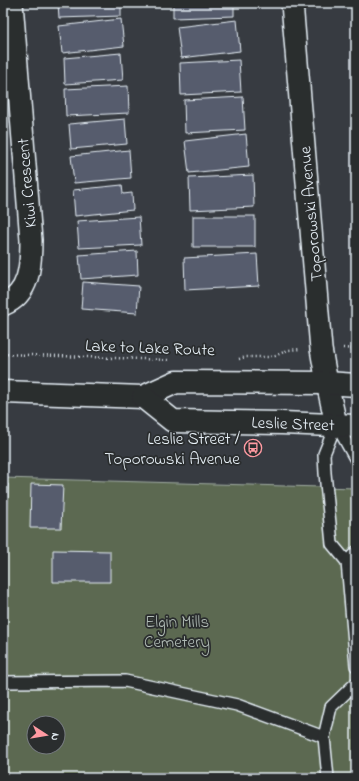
<svg xmlns="http://www.w3.org/2000/svg" width="359" height="781" font-family="'Indie Flower',sans-serif">
  <style>
    .green { fill: #5b6951; stroke: #a2ada4; fill-rule: evenodd }
    .building { fill: #565b6d; stroke: #e8f1f8 }
    .lines { fill: none; stroke-linecap: round; stroke-linejoin: round }
    .service-casing { stroke: #e8f1f8; stroke-width: 14 }
    .minor-casing { stroke: #e8f1f8; stroke-width: 24 }
    .secondary-casing { stroke: #e8f1f8; stroke-width: 25 }
    .path { stroke: #e8f1f8; stroke-width: 2.5; stroke-dasharray: 1 3; stroke-linecap: butt }
    .service { stroke: #2a2d2e; stroke-width: 11 }
    .minor { stroke: #2a2d2e; stroke-width: 21 }
    .secondary { stroke: #2a2d2e; stroke-width: 22 }
    .labels { text-anchor: middle; stroke-width: 3.5; stroke-linejoin: round; paint-order: stroke }
    .street-label { font-size: 17px; fill: #e8f1f8; stroke: #2a2d2e }
    .poi-label { font-size: 17px; fill: #e8f1f8; stroke: #2a2d2e; text-anchor: end }
    .park-label { font-size: 17px; fill: #b0bbb5; stroke: #2a2d2e }
  </style>
  <rect width="100%" height="100%" fill="#373b41"/>
  <filter id="ink" filterUnits="userSpaceOnUse"><feTurbulence type="fractalNoise" baseFrequency=".025" numOctaves="2"/><feDisplacementMap in="SourceGraphic" scale="8" xChannelSelector="R" yChannelSelector="G"/><feConvolveMatrix kernelMatrix="1 2 1 2 8 2 1 2 1" color-interpolation-filters="sRGB"/></filter>
  <g filter="url(#ink)">
    <!-- green -->
    <path class="green" d="M3 478 356 488V778H3ZM34 723H58V747H34Z"/>
    <!-- building -->
    <g class="building">
      <polygon points="58,3 121,3 121,16 59,18"/>
      <polygon points="173,3 234,3 234,16 173,18"/>
      <polygon points="121,19 124,46 62,53 59,26"/>
      <polygon points="237,20 240,51 181,58 177,27"/>
      <polygon points="121,53 123,80 65,84 64,58"/>
      <polygon points="239,60 241,92 181,95 180,63"/>
      <polygon points="128,86 129,113 66,116 65,89"/>
      <polygon points="243,97 245,130 185,133 184,100"/>
      <polygon points="125,119 127,144 71,149 69,124"/>
      <polygon points="246,134 249,167 189,173 185,141"/>
      <polygon points="129,150 131,178 74,183 71,156"/>
      <polygon points="253,175 254,207 190,210 189,178"/>
      <polygon points="122,185 123,194 132,193 133,210 75,216 73,190"/>
      <rect x="193" y="216" width="62" height="31"/>
      <polygon points="139,217 141,245 79,248 77,221"/>
      <polygon points="137,251 138,275 81,279 79,255"/>
      <polygon points="257,254 259,286 185,290 184,258"/>
      <polygon points="83,282 139,286 137,313 81,309"/>
      <polygon points="3,484 8,484 7,537 3,537"/>
      <polygon points="31,484 63,485 61,528 30,528"/>
      <polygon points="53,550 110,551 110,582 53,582"/>
    </g>
    <g class="lines">
      <defs>
        <g id="service">
          <polyline points="336,424 324,454 325,473 332,544 347,562 356,666"/>
          <polyline points="336,424 356,460"/>
          <polyline points="347,562 356,552"/>
          <polyline points="3,682 125,681 237,705 324,737"/>
          <polyline points="328,778 324,737 331,707 356,683"/>
        </g>
        <g id="minor">
          <polyline points="292,3 321,349 327,383 336,424"/>
          <path d="M3 305C30 294 31 265 31 240L12 3"/>
        </g>
        <g id="secondary">
          <polyline points="3,392 143,397 176,382 327,383 356,385"/>
          <polyline points="143,397 173,421 282,423 356,426"/>
        </g>
      </defs>
      <!-- service casing -->
      <use href="#service" class="service-casing"/>
      <!-- minor casing -->
      <use href="#minor" class="minor-casing"/>
      <!-- secondary casing -->
      <use href="#secondary" class="secondary-casing"/>
      <!-- path -->
      <g class="path">
        <polyline points="343,348 356,349"/>
        <polyline points="3,354 170,360"/>
        <polyline points="239,359 246,357 268,357 275,356 288,350 300,349"/>
      </g>
      <!-- service -->
      <use href="#service" class="service"/>
      <!-- minor -->
      <use href="#minor" class="minor"/>
      <!-- secondary -->
      <use href="#secondary" class="secondary"/>
    </g>
  </g>
  <!-- icons -->
  <defs>
    <symbol id="bus-ring" viewBox="-11 -11 22 22"><circle r="9.5" fill="#2a2d2e" stroke="#ff9aa2" stroke-width="1.5"/><path d="M-5-6H5V4H4V6H2V4H-2V6H-4V4H-5ZM-3.5-4V0h7V-4ZM-3.5 1.2v1.5H-2V1.2ZM2 1.2v1.5H3.5V1.2Z" fill="#ff9aa2"/></symbol>
  </defs>
  <g fill-rule="evenodd">
    <use href="#bus-ring" x="243" y="438" width="20" height="20"/>
  </g>
  <g class="labels">
    <!-- street labels -->
    <g class="street-label">
      <text transform="translate(26 183) rotate(-95)" y="6">Kiwi Crescent</text>
      <text transform="translate(310 214) rotate(-95)" y="6">Toporowski Avenue</text>
      <text transform="translate(150 347) rotate(2)" y="6">Lake to Lake Route</text>
      <text transform="translate(293 423) rotate(2)" y="6">Leslie Street</text>
    </g>
    <!-- poi labels -->
    <g class="poi-label">
      <text x="240" y="444">Leslie Street /<tspan x="240" dy="20">Toporowski Avenue</tspan></text>
    </g>
    <!-- park labels -->
    <g class="park-label">
      <text x="177" y="627">Elgin Mills<tspan x="177" dy="20">Cemetery</tspan></text>
    </g>
  </g>
  <!-- margin -->
  <rect width="359" height="781" fill="none" stroke="#2a2d2e" stroke-width="16"/>
  <rect x="8" y="8" width="343" height="765" fill="none" stroke="#e8f1f8" stroke-width="1.5" filter="url(#ink)"/>
  <!-- north arrow -->
  <g transform="translate(46 735) rotate(102)"><circle r="19" fill="#2a2d2e" stroke="#767b7f"/>
  <path d="M0-3L7 15L0 10L-7 15Z" fill="#ff9aa2"/>
  <text y="-6" font-size="11" font-weight="bold" text-anchor="middle" fill="#e8f1f8">N</text>
  </g>
</svg>
